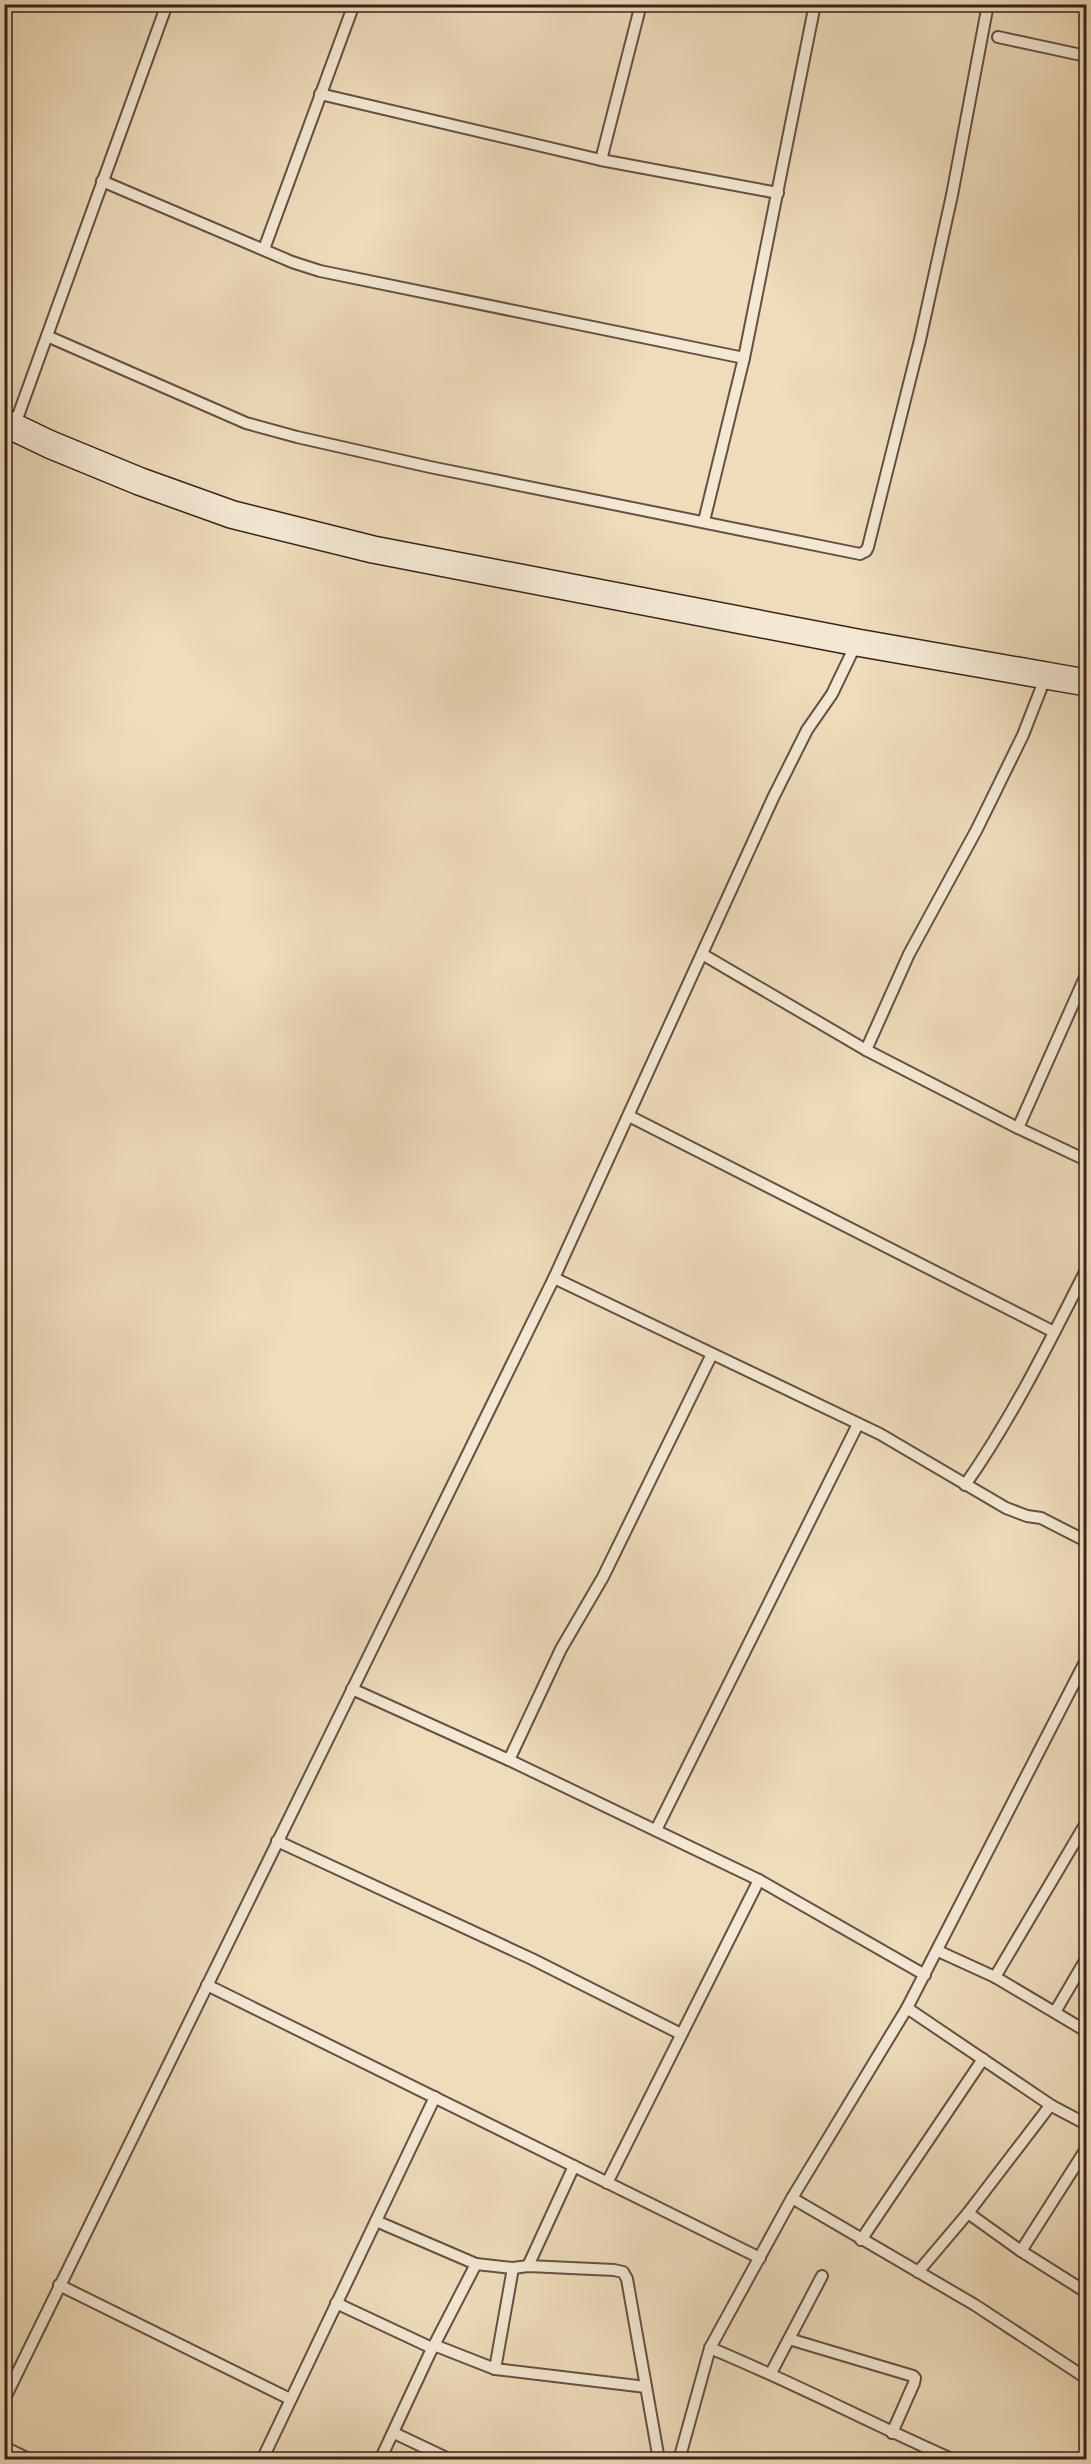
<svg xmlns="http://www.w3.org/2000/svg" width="1091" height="2464" font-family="'Libre Bodoni',serif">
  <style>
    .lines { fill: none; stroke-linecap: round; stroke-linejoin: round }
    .minor-casing { stroke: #665043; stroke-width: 14 }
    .secondary-casing { stroke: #38221b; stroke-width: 18 }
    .minor { stroke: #f4e8d3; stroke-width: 10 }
    .secondary { stroke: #f4e8d3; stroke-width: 15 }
  </style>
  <rect width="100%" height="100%" fill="#eedcbb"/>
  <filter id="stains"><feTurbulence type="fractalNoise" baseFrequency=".00333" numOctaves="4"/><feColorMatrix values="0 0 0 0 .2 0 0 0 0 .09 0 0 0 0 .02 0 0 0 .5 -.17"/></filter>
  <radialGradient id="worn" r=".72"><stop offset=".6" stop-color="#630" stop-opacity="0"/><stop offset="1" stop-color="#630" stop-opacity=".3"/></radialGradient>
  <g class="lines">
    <defs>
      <g id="minor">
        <polyline points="998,37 1086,56"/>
        <polyline points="320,94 601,160 778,193"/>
        <polyline points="601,160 641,4"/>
        <polyline points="102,181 292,262 320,271 744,358"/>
        <polyline points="264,249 354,4"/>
        <polyline points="47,336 246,423 297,437 430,467 860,554 866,551 868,547 920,340 952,195 988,4"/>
        <polyline points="14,427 167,4"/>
        <polyline points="704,521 744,358 815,4"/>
        <polyline points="702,954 866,1050 1018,1128 1086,1160"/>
        <polyline points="866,1050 909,954 977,829 1023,735 1044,681"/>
        <polyline points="629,1116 1054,1332"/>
        <polyline points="1018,1128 1086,975"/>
        <polyline points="554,1278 880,1434 1006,1508 1027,1516 1041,1518 1086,1541"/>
        <path d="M965 1485C1012 1418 1049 1343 1086 1270"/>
        <polyline points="352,1689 509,1760 759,1880 925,1975"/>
        <polyline points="509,1760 561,1649 603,1577 712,1354"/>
        <polyline points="656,1830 858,1424"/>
        <polyline points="277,1841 532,1959 681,2034"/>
        <polyline points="938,1951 995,1977 1086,2031"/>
        <polyline points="995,1977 1086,1823"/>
        <polyline points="207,1985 760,2258"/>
        <polyline points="907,2008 1052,2106 1086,2124"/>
        <polyline points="1055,2012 1086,1959"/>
        <polyline points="607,2183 759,1880"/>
        <polyline points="792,2198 975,2305 1086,2378"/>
        <polyline points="968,2213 1021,2251 1086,2292"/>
        <polyline points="376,2221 476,2264 513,2268 528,2266 614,2270 623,2272 627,2279 659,2460"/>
        <polyline points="861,2240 983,2059"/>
        <polyline points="1021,2251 1086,2149"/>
        <polyline points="528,2266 574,2166"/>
        <polyline points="918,2272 968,2213 1049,2107 1052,2106"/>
        <polyline points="59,2285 290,2399"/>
        <polyline points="336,2303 432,2348"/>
        <polyline points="789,2339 913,2376 915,2378 914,2383 892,2433"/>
        <polyline points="434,2345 495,2369 646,2387"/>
        <path d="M710 2348C793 2382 872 2424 954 2460"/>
        <polyline points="495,2369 513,2268"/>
        <polyline points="771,2373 822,2276"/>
        <polyline points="4,2400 554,1278 773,798 807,730 832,694 856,644"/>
        <polyline points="394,2433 451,2460"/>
        <polyline points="4,2447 31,2460"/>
        <polyline points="262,2460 435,2097"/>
        <polyline points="380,2460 429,2355 476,2264"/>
        <polyline points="679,2460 710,2348 792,2198 907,2008 1086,1660"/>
      </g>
      <g id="secondary">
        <polyline points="4,416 52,439 142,476 234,509 374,544 858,637 1086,677"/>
        <polyline points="4,429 48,450 138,487 230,520 372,555 856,648 1086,688"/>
      </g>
    </defs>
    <!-- minor casing -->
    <use href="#minor" class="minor-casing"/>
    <!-- secondary casing -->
    <use href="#secondary" class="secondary-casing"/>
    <!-- minor -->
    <use href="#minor" class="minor"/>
    <!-- secondary -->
    <use href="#secondary" class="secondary"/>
  </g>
  <!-- margin -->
  <rect width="1091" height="2464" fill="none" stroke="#eedcbb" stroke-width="24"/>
  <rect x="6" y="6" width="1079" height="2452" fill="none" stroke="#38221b" stroke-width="3"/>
  <rect x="12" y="12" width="1067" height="2440" fill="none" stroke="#38221b" stroke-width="1.5"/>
  <rect width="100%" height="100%" filter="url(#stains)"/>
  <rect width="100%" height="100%" fill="url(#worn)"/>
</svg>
